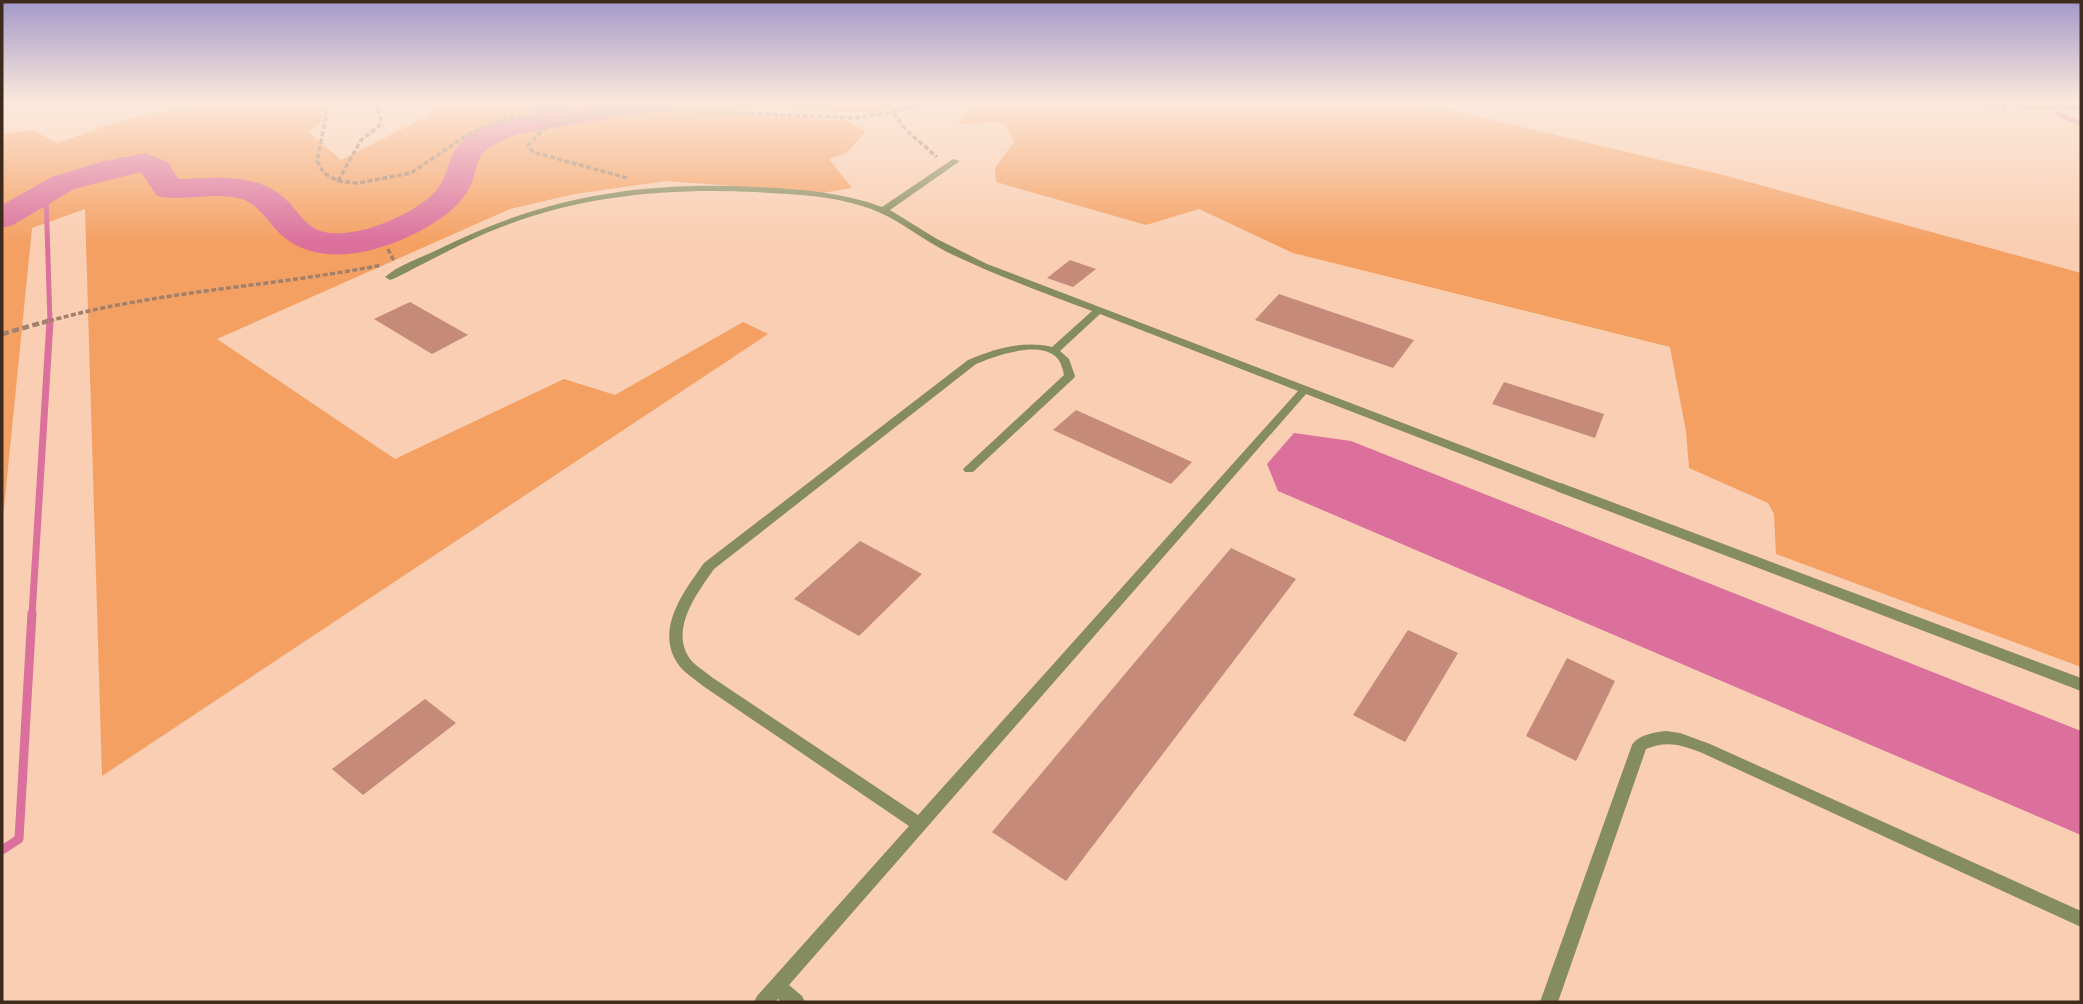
<svg xmlns="http://www.w3.org/2000/svg" width="2083" height="1004" font-family="'Open Sans',sans-serif">
  <style>
    .green { fill: #f4a063 }
    .water { fill: #db709c }
    .lines { fill: none; stroke-linecap: round; stroke-linejoin: round }
    .stream-far2 { stroke: #db709c; stroke-width: 5 }
    .stream-far1 { stroke: #db709c; stroke-width: 7 }
    .stream { stroke: #db709c; stroke-width: 9 }
    .river { fill: #db709c; fill-rule: evenodd }
    .building { fill: #c58a7a }
    .path-far1 { stroke: #a1816c; stroke-width: 3.5; stroke-dasharray: 5 2.5; stroke-linecap: butt }
    .path { stroke: #a1816c; stroke-width: 4.5; stroke-dasharray: 7 3.5; stroke-linecap: butt }
    .lane { fill: #858c60; fill-rule: evenodd }
    .street { fill: #858c60; fill-rule: evenodd }
  </style>
  <rect width="100%" height="100%" fill="#f9ceb2"/>
  <!-- green -->
  <g class="green">
    <polygon points="210,102 319,103 330,112 309,132 341,160 428,116 433,102 906,102 874,113 731,107 740,113 848,121 866,132 846,153 829,159 852,188 822,193 666,181 575,194 510,209 217,339 395,459 564,379 615,395 743,322 768,334 102,776 85,209 32,228 2,528 2,134 32,130 57,143 130,118"/>
    <polygon points="975,102 1418,102 1727,176 2081,273 2081,667 1776,554 1774,514 1768,503 1689,468 1686,431 1670,347 1293,253 1199,209 1146,225 996,182 995,168 1014,142 1003,122 958,124 969,106"/>
  </g>
  <!-- water -->
  <polygon class="water" points="1294,433 1351,441 2081,731 2081,835 1278,491 1267,464"/>
  <g class="lines">
    <!-- stream-far2 -->
    <g class="stream-far2">
      <polyline points="2057,113 2081,124"/>
      <polyline points="534,116 546,107"/>
      <polyline points="510,127 525,121"/>
      <polyline points="46,194 50,323"/>
    </g>
    <!-- stream-far1 -->
    <polyline class="stream-far1" points="32,615 50,321"/>
    <!-- stream -->
    <polyline class="stream" points="2,850 19,839 32,613"/>
    <!-- river -->
    <path class="river" d="M535 102H562L573 110 612 102H672L669 108 659 110 519 134C507 138 490 144 482 154 477 161 476 171 473 179 468 193 459 204 448 213 408 244 330 274 285 238 270 226 260 205 242 199 214 191 185 202 157 196L141 172 74 189 13 225 2 228V205L52 177 104 161 145 153 168 162 178 179C207 178 241 174 268 187 307 206 297 243 358 231 381 227 428 206 440 185 449 171 449 154 461 142 482 122 514 118 541 115L532 107Z"/>
  </g>
  <!-- building -->
  <g class="building">
    <polygon points="1070,260 1096,269 1073,287 1047,278"/>
    <polygon points="1279,294 1414,340 1393,368 1255,320"/>
    <polygon points="410,302 468,335 432,354 374,319"/>
    <polygon points="1504,382 1604,414 1595,438 1492,404"/>
    <polygon points="1076,410 1192,462 1171,484 1053,430"/>
    <polygon points="860,541 922,574 859,636 794,599"/>
    <polygon points="1231,548 1296,579 1066,881 992,832"/>
    <polygon points="1408,630 1458,653 1405,742 1353,715"/>
    <polygon points="1567,658 1615,681 1576,761 1526,736"/>
    <polygon points="425,699 456,723 363,795 332,769"/>
  </g>
  <g class="lines">
    <!-- path-far1 -->
    <g class="path-far1">
      <polyline points="329,102 317,161 324,173 338,181 358,183 411,173 470,133 500,121 519,116 558,123"/>
      <polyline points="1958,102 2006,108"/>
      <polyline points="894,113 906,130 937,157"/>
      <polyline points="627,178 533,152 528,145 545,128 578,117 622,112 674,110 855,118 889,113 933,102"/>
      <polyline points="338,181 361,140 379,126 381,119 376,102"/>
      <polyline points="388,249 394,261"/>
      <path d="M42 323C152 291 270 287 382 265"/>
    </g>
    <!-- path -->
    <polyline class="path" points="2,334 48,321"/>
    <!-- lane -->
    <g class="lane">
      <polygon points="2012,102 2022,102 2031,108 2024,110"/>
      <path d="M953 159 960 161 890 210 937 239 987 264 1565 485 1567 488 1561 492 1557 491 1306 394 789 985 802 996 805 1002H782L778 999 775 1002H754L757 996 909 826 703 686C695 679 684 673 678 664 654 629 685 590 704 563L968 360C995 349 1023 340 1052 347L1092 311C1044 293 995 275 949 253 921 239 895 216 865 207 830 195 791 194 755 192 670 188 584 195 504 226 466 240 430 261 393 279L390 280 385 277C399 265 420 258 437 250 542 197 640 181 757 187 799 189 842 192 882 207ZM1100 314 1298 391 918 815 713 678C705 671 693 665 688 656 671 627 698 592 714 569L976 364C995 356 1041 339 1058 359 1061 363 1063 370 1064 375L963 469 965 472H973L1074 378 1075 376 1069 359 1060 351Z"/>
      <path d="M1666 731 1680 733 1710 744 2081 911V927L1700 752C1681 745 1666 740 1646 749L1558 1002H1540L1632 745C1638 735 1655 732 1666 731Z"/>
    </g>
    <!-- street -->
    <g class="street">
      <polygon points="2081,103 2081,109 2027,111 2023,108 2027,105"/>
      <polygon points="1561,483 2081,678 2081,691 1556,491 1554,488"/>
    </g>
  </g>
  <!-- sky -->
  <linearGradient id="sky" x2="0" y2="1"><stop stop-color="#a399ca"/><stop offset="0.42" stop-color="#fce9dc"/><stop offset="1" stop-color="#fce9dc" stop-opacity="0"/></linearGradient>
  <rect width="2083" height="243" fill="url(#sky)"/>
  <!-- border -->
  <rect width="2083" height="1004" fill="none" stroke="#3f2b1d" stroke-width="7"/>
</svg>
